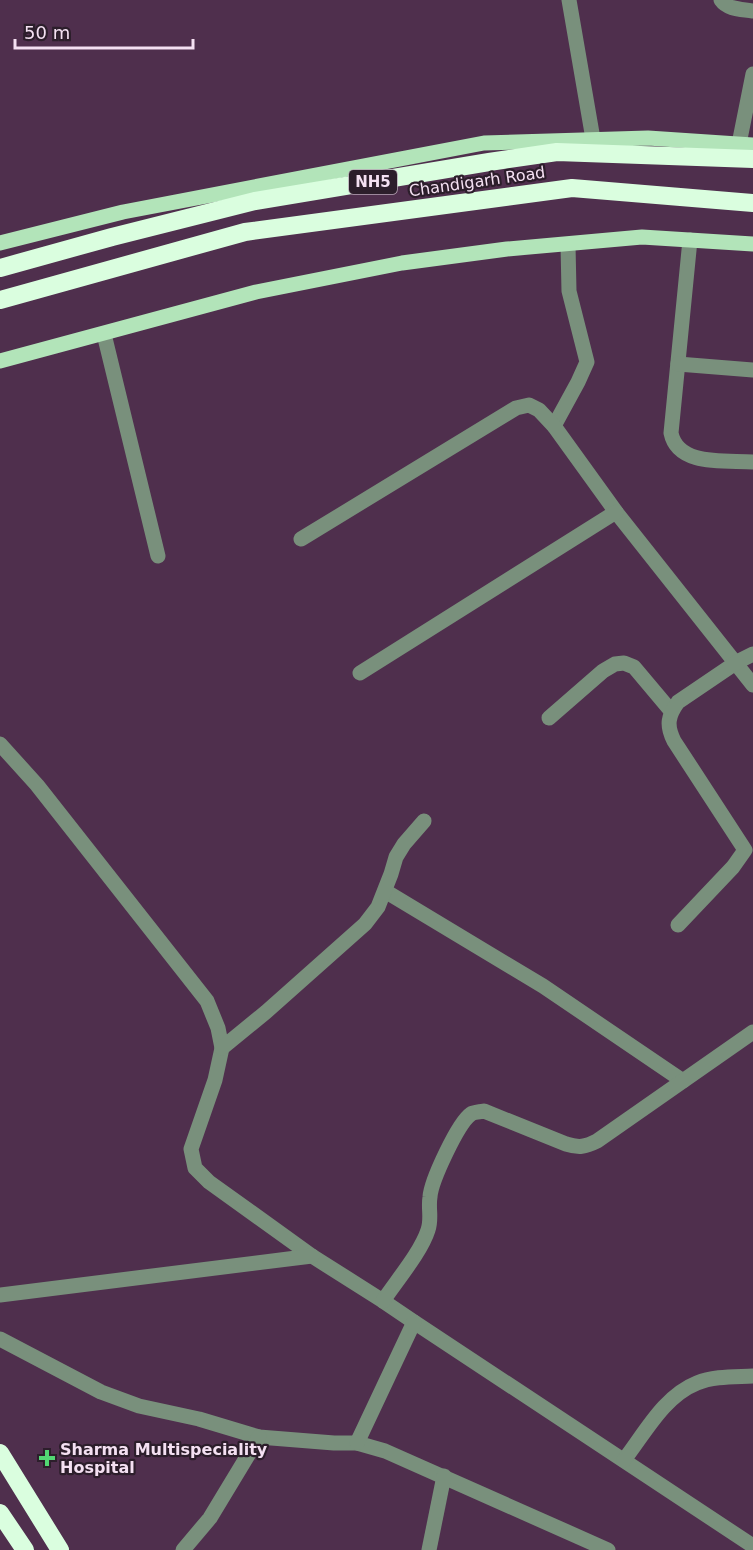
<svg xmlns="http://www.w3.org/2000/svg" width="753" height="1550" font-family="'DejaVu Sans',sans-serif">
  <style>
    .lines { fill: none; stroke-linecap: round; stroke-linejoin: round }
    .minor { stroke: #79907c; stroke-width: 15 }
    .major { stroke: #b2e4b9; stroke-width: 15 }
    .highway { stroke: #dafedf; stroke-width: 18 }
    .poi-dot { fill: #52d673; stroke: #2c1e2b; stroke-width: 2 }
    .labels { text-anchor: middle; stroke-width: 4.5; stroke-linejoin: round; paint-order: stroke }
    .shield { fill: #2c1e2b; stroke: #b8a6b6; stroke-width: 1.5 }
    .shield-label { font-size: 15px; font-weight: bold; fill: #f4e0f2 }
    .street-label { font-size: 16px; fill: #f4e0f2; stroke: #2c1e2b }
    .poi-label { font-size: 16px; font-weight: bold; fill: #f4e0f2; stroke: #2c1e2b; text-anchor: start }
  </style>
  <rect width="100%" height="100%" fill="#4f2f4d"/>
  <g class="lines">
    <!-- minor -->
    <g class="minor">
      <polyline points="569,0 593,139"/>
      <path d="M721 0C728 10 742 9 753 11"/>
      <polyline points="739,144 753,74"/>
      <path d="M690 240 671 433C678 467 726 460 753 462"/>
      <polyline points="104,334 158,556"/>
      <polyline points="678,364 753,370"/>
      <polyline points="554,426 578,382 587,362 569,291 568,245"/>
      <polyline points="301,539 516,408 529,405 539,410 554,426 616,512 753,685"/>
      <polyline points="360,673 616,512"/>
      <polyline points="549,718 603,671 615,664 624,663 634,667 671,711"/>
      <polyline points="0,744 37,785 207,1001 218,1028 222,1048 215,1080 191,1149 195,1168 209,1182 312,1256 383,1301 414,1322 753,1546"/>
      <polyline points="385,891 543,986 683,1081"/>
      <path d="M678 925 733 867 745 850 674 741C666 725 668 716 678 702L737 662 753 654"/>
      <polyline points="222,1048 266,1012 365,924 378,907 391,874 396,857 404,844 424,821"/>
      <polyline points="0,1295 312,1256"/>
      <path d="M383 1301C397 1280 421 1252 428 1230 432 1219 428 1208 430 1197 431 1181 458 1123 471 1114 474 1112 480 1112 484 1111L566 1144C579 1148 585 1147 597 1141L753 1032"/>
      <polyline points="0,1339 101,1392 139,1406 199,1419 259,1437 334,1443 357,1443 385,1451 608,1550"/>
      <polyline points="357,1443 414,1322"/>
      <path d="M624 1460C645 1433 664 1396 697 1383 714 1376 735 1377 753 1376"/>
      <polyline points="183,1550 210,1518 259,1437"/>
      <polyline points="429,1550 444,1476"/>
    </g>
    <!-- major -->
    <g class="major">
      <polyline points="0,243 123,212 484,143 648,138 753,145"/>
      <polyline points="0,361 256,292 402,263 507,249 642,237 753,244"/>
    </g>
    <!-- highway -->
    <g class="highway">
      <polyline points="0,268 112,237 255,201 489,162 557,152 753,159"/>
      <polyline points="0,300 245,232 572,188 753,203"/>
      <polyline points="0,1453 60,1550"/>
      <polyline points="0,1513 25,1550"/>
    </g>
  </g>
  <!-- markers -->
  <path class="poi-dot" d="M44 1449h6v6h6v6h-6v6h-6v-6h-6v-6h6z"/>
  <g class="labels">
    <!-- shield labels -->
    <rect class="shield" x="349" y="170" width="48" height="24" rx="4.5"/>
    <g class="shield-label">
      <text x="373" y="187">NH5</text>
    </g>
    <!-- street labels -->
    <g class="street-label">
      <text transform="translate(477 181) rotate(-8)" y="6">Chandigarh Road</text>
    </g>
    <!-- poi labels -->
    <g class="poi-label">
      <text x="60" y="1455">Sharma Multispeciality<tspan x="60" dy="18">Hospital</tspan></text>
    </g>
  </g>
  <!-- scale -->
  <path d="M15 39v9h178v-9" fill="none" stroke="#f4e0f2" stroke-width="3"/>
  <text x="24" y="39" font-size="18" fill="#f4e0f2" stroke="#2c1e2b" stroke-width="4.5" paint-order="stroke">50 m</text>
</svg>
